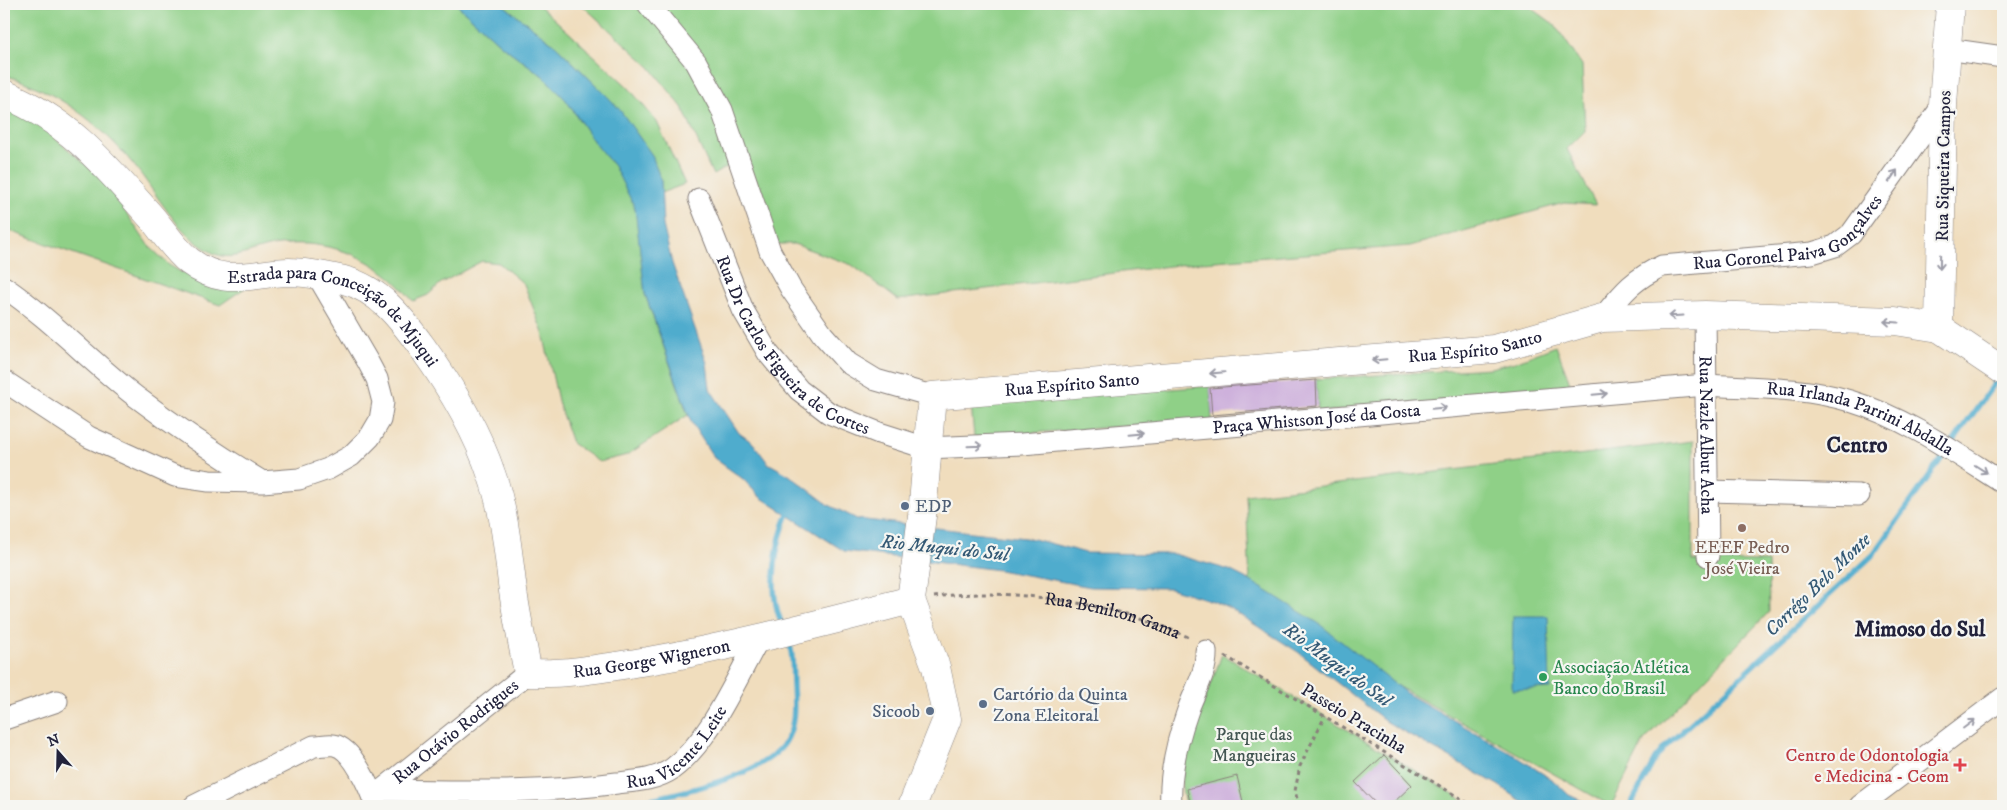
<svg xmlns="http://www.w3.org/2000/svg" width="2007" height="810" font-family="'IM FELL DW Pica',serif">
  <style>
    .green { fill: #8fd087; stroke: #587961 }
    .water { fill: #4faccd; stroke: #386784 }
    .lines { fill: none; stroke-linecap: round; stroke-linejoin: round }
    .stream { stroke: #4faccd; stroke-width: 5.5 }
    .building { fill: #cbacda }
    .street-casing { stroke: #89807c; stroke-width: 23 }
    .secondary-casing { stroke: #89807c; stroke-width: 29 }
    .primary-casing { stroke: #89807c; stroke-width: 29 }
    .path { stroke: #89807c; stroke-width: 3; stroke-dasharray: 4 4; stroke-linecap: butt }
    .street { stroke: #fff; stroke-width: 21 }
    .secondary { stroke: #fff; stroke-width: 28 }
    .primary { stroke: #fff; stroke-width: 28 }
    .oneway { stroke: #9c9ca7 }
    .service-dot { fill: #5c6f8a; stroke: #f6f6f2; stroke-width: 2 }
    .education-dot { fill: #8d6e63; stroke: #f6f6f2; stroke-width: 2 }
    .leisure-dot { fill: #2e9e5b; stroke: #f6f6f2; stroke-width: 2 }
    .health-dot { fill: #e0444e; stroke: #f6f6f2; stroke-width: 2 }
    .labels { text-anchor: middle; stroke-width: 4.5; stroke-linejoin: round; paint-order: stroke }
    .street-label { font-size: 18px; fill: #22223b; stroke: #f6f6f2 }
    .service-label { font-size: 18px; fill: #4e5e75; stroke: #f6f6f2; text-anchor: start }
    .education-label { font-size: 18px; fill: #785e54; stroke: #f6f6f2 }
    .leisure-label { font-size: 18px; fill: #27864d; stroke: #f6f6f2; text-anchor: start }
    .park-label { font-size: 18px; fill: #435652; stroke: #f6f6f2 }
    .health-label { font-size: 18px; fill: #be3a42; stroke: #f6f6f2; text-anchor: end }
    .water-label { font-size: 19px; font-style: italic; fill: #345975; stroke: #f6f6f2 }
    .district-label { font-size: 22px; font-weight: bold; fill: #22223b; stroke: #f6f6f2 }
  </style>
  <rect width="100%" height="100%" fill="#f6f6f2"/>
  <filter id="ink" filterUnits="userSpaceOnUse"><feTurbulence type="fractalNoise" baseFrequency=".02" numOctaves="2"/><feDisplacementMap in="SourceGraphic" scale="10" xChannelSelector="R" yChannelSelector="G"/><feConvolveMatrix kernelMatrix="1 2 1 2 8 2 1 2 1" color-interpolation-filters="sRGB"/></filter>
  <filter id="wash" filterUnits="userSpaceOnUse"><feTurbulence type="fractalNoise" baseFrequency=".0096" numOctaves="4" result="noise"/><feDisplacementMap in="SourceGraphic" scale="20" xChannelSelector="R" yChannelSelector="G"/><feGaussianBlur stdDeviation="1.12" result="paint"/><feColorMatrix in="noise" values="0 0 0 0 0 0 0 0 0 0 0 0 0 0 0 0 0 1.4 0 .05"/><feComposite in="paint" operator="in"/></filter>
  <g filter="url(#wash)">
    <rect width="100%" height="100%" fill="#f0ddbd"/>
    <!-- green -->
    <g class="green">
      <path d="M4 4H456L501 45 543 76 566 100 596 145 614 166 627 188 635 208 639 225 645 294 688 415 627 455 599 462 572 443 559 405 543 333 524 284 499 263 482 261 441 283 428 295 413 301C405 292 396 281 386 274 353 248 309 238 268 247 251 251 230 262 213 253 176 234 158 194 133 164 99 122 55 90 4 75Z"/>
      <polygon points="502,4 538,4 628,87 657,122 685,184 661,193 661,181 608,97 555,45"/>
      <polygon points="581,4 1526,4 1555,25 1582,65 1585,131 1567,149 1596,205 1564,203 1410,246 1202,262 898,300 852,265 794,244 765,244 740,159 713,175 682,107 650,67"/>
      <polygon points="4,102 23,111 103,179 148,245 169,265 181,272 252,283 220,305 4,229"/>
      <polygon points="1556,346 1574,393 1318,412 1316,379 1491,368 1515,362"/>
      <polygon points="1210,386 1212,420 974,437 971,404"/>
      <polygon points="1693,441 1693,561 1768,562 1769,612 1644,741 1611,806 1251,604 1246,495"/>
      <path d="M1222 654 1473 806H1185C1184 798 1181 788 1182 779 1187 735 1208 695 1222 654Z"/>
    </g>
    <!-- water -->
    <g class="water">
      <polygon points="456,4 502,4 555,45 608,97 620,110 652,155 661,181 663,225 672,263 707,363 710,389 739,433 753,443 768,463 789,475 829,505 857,519 1034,539 1086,553 1174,554 1229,570 1249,580 1318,623 1406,693 1516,756 1554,781 1569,795 1593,806 1529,806 1498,785 1387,722 1298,652 1232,610 1215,602 1170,588 1091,587 999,570 844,551 760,497 743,479 714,458 691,422 645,294 635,208 614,166 596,145 566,100 543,76 501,45"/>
      <polygon points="1513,616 1548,616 1550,688 1512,690"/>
    </g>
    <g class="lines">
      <!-- stream -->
      <g class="stream">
        <path d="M782 624C767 590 775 543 790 509"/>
        <path d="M615 806C657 798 763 780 786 741 796 724 794 704 793 685 792 671 794 653 788 640"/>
        <polyline points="1630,806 1655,759 1665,747 1874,554 1992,387 1998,375"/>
      </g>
    </g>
    <g id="blocks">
      <!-- building -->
      <g class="building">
        <polygon points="1316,380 1317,406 1212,415 1210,388"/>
        <polygon points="1384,755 1412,785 1390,806 1378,806 1355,782"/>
        <polygon points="1237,776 1244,806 1191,806 1187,789"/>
      </g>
    </g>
  </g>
  <g filter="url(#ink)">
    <use href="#blocks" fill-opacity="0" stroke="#89807c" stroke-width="1"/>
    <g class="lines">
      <defs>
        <g id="street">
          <polyline points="648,4 696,62 722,110 770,251 791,289 823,335 848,363 876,380 932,396"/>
          <polyline points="1947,49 2003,57"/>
          <path id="s2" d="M699 199 743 310 768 353 799 390 829 413 879 433 926 448 1022 444 1706 385C1753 388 1804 387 1850 401 1906 418 1954 452 2003 483"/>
          <path d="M4 287C51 319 90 361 135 396 176 427 218 455 261 481"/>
          <path id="s3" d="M1705 315 1708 556"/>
          <path id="s4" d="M1602 318C1622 294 1633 279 1662 266L1812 253 1835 246 1851 234 1943 105"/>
          <polyline points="4,381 89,437 175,476 209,481 262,482 299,479 328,469 351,456 370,437 380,420 383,402 377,379 368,362 316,273"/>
          <polyline points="1708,491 1859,495"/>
          <polyline points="4,719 57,701"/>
          <path id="s5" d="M382 790 528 673"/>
          <path id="s6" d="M372 795 382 790C460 791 539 794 617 783 635 781 656 780 672 769 710 741 735 681 758 640"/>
          <path d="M194 806 314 746C320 746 328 744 334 745 353 748 370 789 376 806"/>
          <path d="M1171 806C1169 774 1177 741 1188 710 1195 690 1207 672 1206 651"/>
          <polyline points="1860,806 2003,698"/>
        </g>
        <g id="secondary">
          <path id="s7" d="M4 94C70 121 106 166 152 218 163 231 175 250 189 261 224 288 249 273 289 272 308 272 325 276 344 280 379 289 401 318 422 347 451 387 476 428 492 476 505 513 508 553 513 591 517 619 523 646 528 673 568 675 608 667 648 661 738 645 823 623 911 600"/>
          <path id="s8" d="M912 806 947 719 936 667 911 600 922 516 932 396 1494 349 1602 318 1705 315 1895 321 1939 328"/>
        </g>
        <polyline id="primary" points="1950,4 1943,105 1939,328 2003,371"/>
      </defs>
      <!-- street casing -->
      <use href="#street" class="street-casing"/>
      <!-- secondary casing -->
      <use href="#secondary" class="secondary-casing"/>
      <!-- primary casing -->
      <use href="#primary" class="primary-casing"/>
      <!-- path -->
      <g class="path">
        <path id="s1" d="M934 597C998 589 1068 598 1130 615 1151 621 1171 630 1191 638"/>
        <polyline points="1225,656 1473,806"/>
        <polyline points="1299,806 1295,791 1300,766 1325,716"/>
      </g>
      <!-- street -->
      <use href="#street" class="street"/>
      <!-- secondary -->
      <use href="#secondary" class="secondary"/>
      <!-- primary -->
      <use href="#primary" class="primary"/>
    </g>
    <!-- one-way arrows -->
    <defs><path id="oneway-shaft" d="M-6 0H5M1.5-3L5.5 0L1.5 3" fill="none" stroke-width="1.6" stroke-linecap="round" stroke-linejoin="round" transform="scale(1.25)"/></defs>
    <g class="oneway">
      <use href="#oneway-shaft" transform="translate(1893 176) rotate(-55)"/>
      <use href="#oneway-shaft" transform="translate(1940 262) rotate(91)"/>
      <use href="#oneway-shaft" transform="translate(1676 316) rotate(177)"/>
      <use href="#oneway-shaft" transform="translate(1891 322) rotate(-176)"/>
      <use href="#oneway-shaft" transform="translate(1379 360) rotate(175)"/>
      <use href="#oneway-shaft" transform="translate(1217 373) rotate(175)"/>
      <use href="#oneway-shaft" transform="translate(1600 394) rotate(-5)"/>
      <use href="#oneway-shaft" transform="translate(1439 408) rotate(-5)"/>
      <use href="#oneway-shaft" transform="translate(1137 434) rotate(-5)"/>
      <use href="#oneway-shaft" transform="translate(975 446) rotate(-2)"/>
      <use href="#oneway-shaft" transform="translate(1981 469) rotate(32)"/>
      <use href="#oneway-shaft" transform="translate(1969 724) rotate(-37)"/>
    </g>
  </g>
  <!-- markers -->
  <g class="service-dot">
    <circle cx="905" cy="506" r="5"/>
    <circle cx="983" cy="704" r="5"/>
    <circle cx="930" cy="711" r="5"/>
  </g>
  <circle class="education-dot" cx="1742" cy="528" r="5"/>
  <circle class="leisure-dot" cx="1543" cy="677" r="5"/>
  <path class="health-dot" d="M1957.5 757.5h5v5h5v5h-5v5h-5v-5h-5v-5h5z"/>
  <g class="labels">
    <!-- street labels -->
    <g class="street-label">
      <text transform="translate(1943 166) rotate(-89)" y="6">Rua Siqueira Campos</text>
      <text dy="6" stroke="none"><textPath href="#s4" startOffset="216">Rua Coronel Paiva Gonçalves</textPath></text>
      <text dy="6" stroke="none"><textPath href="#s7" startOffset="416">Estrada para Conceição de Mjuqui</textPath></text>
      <text dy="6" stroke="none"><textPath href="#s2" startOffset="180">Rua Dr Carlos Figueira de Cortes</textPath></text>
      <text dy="6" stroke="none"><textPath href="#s8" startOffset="969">Rua Espírito Santo</textPath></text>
      <text dy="6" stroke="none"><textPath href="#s8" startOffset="564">Rua Espírito Santo</textPath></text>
      <text dy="6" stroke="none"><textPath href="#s2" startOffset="750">Praça Whistson José da Costa</textPath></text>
      <text dy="6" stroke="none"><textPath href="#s2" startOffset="1301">Rua Irlanda Parrini Abdalla</textPath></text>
      <text dy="6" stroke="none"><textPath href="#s3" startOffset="120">Rua Nazle Albut Acha</textPath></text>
      <text dy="6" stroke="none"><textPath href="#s1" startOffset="181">Rua Benilton Gama</textPath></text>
      <text dy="6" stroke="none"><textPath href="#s7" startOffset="989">Rua George Wigneron</textPath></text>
      <text transform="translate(1354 718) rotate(31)" y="6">Passeio Pracinha</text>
      <text dy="6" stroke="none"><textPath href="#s5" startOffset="94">Rua Otávio Rodrigues</textPath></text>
      <text dy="6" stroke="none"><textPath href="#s6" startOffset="320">Rua Vicente Leite</textPath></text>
    </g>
    <!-- service labels -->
    <g class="service-label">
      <text x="915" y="512">EDP</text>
      <text x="993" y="700">Cartório da Quinta<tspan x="993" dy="21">Zona Eleitoral</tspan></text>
      <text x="920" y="717" text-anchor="end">Sicoob</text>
    </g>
    <!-- education labels -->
    <g class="education-label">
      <text x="1742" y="553">EEEF Pedro<tspan x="1742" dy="21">José Vieira</tspan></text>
    </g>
    <!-- leisure labels -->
    <g class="leisure-label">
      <text x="1553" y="673">Associação Atlética<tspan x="1553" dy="21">Banco do Brasil</tspan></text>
    </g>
    <!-- park labels -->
    <g class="park-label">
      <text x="1254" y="740">Parque das<tspan x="1254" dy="21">Mangueiras</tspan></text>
    </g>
    <!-- health labels -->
    <g class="health-label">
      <text x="1949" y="761">Centro de Odontologia<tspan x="1949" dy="21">e Medicina - Ceom</tspan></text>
    </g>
    <!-- water labels -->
    <g class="water-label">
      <text transform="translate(945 547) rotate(6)" y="7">Rio Muqui do Sul</text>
      <text transform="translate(1817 584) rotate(-44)" y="7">Corrégo Belo Monte</text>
      <text transform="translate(1338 664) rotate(36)" y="7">Rio Muqui do Sul</text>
    </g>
    <!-- district labels -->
    <g class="district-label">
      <text x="1857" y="452">Centro</text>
      <text x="1920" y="636">Mimoso do Sul</text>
    </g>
  </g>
  <!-- margin -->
  <rect width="2007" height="810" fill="none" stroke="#f6f6f2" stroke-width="20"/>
  <!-- north arrow -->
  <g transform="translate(58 752) rotate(340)" stroke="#f6f6f2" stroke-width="4" paint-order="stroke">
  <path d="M0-4L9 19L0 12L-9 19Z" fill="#22223b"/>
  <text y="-8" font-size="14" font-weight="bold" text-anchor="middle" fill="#22223b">N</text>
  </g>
</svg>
